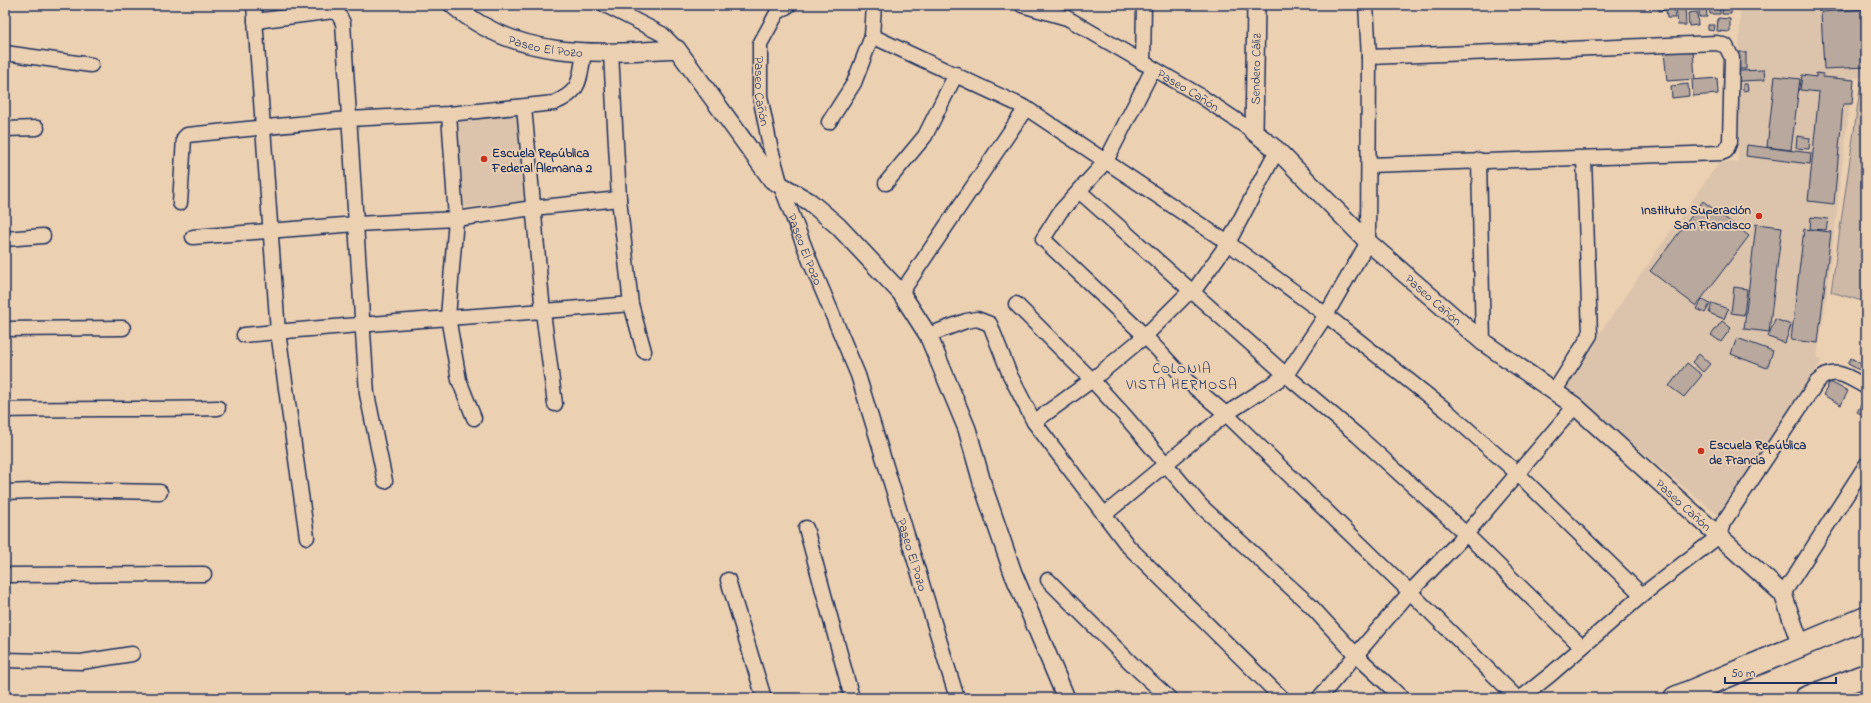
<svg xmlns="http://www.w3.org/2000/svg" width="1871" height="703" font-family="'Indie Flower',sans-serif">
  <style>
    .built { fill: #dcc4ac }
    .green { fill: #ceb8a6; stroke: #747482 }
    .building { fill: #b8a89d; stroke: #1b2f5e }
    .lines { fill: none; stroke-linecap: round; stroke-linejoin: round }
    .minor-casing { stroke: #1b2f5e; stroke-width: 17 }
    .tertiary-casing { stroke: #1b2f5e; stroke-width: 20 }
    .trunk-casing { stroke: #1b2f5e; stroke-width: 25 }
    .minor { stroke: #ecd0b2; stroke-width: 14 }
    .tertiary { stroke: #ecd0b2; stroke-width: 17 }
    .trunk { stroke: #ecd0b2; stroke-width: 22 }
    .poi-dot { fill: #c8321e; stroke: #ecd0b2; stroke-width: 1.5 }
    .labels { text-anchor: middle; stroke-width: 3.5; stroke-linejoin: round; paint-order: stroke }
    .street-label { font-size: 13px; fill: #1b2f5e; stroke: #ecd0b2 }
    .poi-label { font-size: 13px; font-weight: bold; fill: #1b2f5e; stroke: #ecd0b2; text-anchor: start }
    .neighbourhood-label { font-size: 14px; letter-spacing: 1px; fill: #1b2f5e; stroke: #ecd0b2 }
  </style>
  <rect width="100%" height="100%" fill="#ecd0b2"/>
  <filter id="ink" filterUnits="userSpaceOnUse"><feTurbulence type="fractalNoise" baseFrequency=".025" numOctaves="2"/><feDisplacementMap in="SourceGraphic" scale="8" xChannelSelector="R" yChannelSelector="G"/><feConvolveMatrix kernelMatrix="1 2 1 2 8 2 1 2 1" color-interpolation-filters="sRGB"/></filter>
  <g filter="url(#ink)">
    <!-- built -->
    <g class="built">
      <polygon points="1740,5 1866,5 1866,77 1853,78 1827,294 1817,358 1822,361 1719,516 1563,386 1719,162 1738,162"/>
      <polygon points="519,110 524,202 448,208 443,116"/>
    </g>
    <!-- green -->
    <polygon class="green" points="1866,81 1866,302 1831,292 1861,82"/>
    <!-- building -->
    <g class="building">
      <polygon points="1659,5 1682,5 1674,6 1675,18 1667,18 1666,10 1659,11"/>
      <polygon points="1709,5 1720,5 1720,14 1710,14"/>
      <polygon points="1723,5 1731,5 1731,14 1722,14"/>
      <polygon points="1699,6 1706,6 1707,17 1699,17"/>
      <polygon points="1685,8 1686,25 1678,25 1676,9"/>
      <polygon points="1866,9 1866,67 1824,69 1821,12"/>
      <polygon points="1697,12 1698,25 1689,26 1688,13"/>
      <polygon points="1718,18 1730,19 1730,32 1717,31"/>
      <polygon points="1708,25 1715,25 1714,31 1708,30"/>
      <polygon points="1693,50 1695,79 1667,81 1664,52"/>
      <polygon points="1738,52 1746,52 1746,69 1739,69"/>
      <polygon points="1764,70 1765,80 1739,81 1739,71"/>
      <polygon points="1816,73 1823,74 1823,77 1854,80 1852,104 1843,104 1834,204 1808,201 1819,92 1800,90 1802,75 1816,77"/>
      <polygon points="1775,76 1800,79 1791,150 1767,147"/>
      <polygon points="1717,78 1718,94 1693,96 1692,80"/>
      <polygon points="1688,84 1689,96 1672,98 1671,86"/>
      <polygon points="1743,84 1747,84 1748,90 1743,91"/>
      <polygon points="1797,136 1810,138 1809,149 1796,148"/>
      <polygon points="1747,145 1811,153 1810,164 1746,156"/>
      <polygon points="1703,201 1749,236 1696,306 1650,271"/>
      <polygon points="1811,217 1828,219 1826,230 1810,229"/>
      <polygon points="1756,224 1782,227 1769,332 1744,329"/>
      <polygon points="1804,229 1831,232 1818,343 1791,340"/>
      <polygon points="1734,287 1747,289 1744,315 1731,313"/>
      <polygon points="1702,299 1710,304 1705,313 1697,309"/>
      <polygon points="1712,303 1728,309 1724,319 1709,313"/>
      <polygon points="1775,319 1791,325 1785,343 1768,337"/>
      <polygon points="1722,321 1731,328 1721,342 1711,335"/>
      <polygon points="1737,338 1773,351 1767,368 1731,354"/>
      <polygon points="1699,354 1710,364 1703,372 1692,362"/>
      <polygon points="1851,358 1866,367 1865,373 1848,364"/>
      <polygon points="1687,363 1702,375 1684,397 1669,386"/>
      <polygon points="1830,382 1848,391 1841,405 1823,395"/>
      <polygon points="1866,396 1866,417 1857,412"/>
    </g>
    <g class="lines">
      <defs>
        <g id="minor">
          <polyline points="254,5 278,332 307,537"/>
          <polyline points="605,5 662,34 677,49"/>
          <path id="s1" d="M789 5 777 13 760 44V96L770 146 781 186 810 261 858 375 957 698"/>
          <path id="s2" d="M1022 5 1067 18 1199 95 1254 132"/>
          <polyline points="255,21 334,11 339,15 343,23 367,394 385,481"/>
          <polyline points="872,36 874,5"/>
          <polyline points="5,53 91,65"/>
          <polyline points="611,53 619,199 631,304 644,351"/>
          <polyline points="1369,57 1717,43 1726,46 1732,58 1730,141 1726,151 1721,153 1369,165"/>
          <polyline points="1143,63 1144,5"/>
          <polyline points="1153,69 1106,161 1060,212 1043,239 1145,336 1187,381 1226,414 1410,592 1517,698"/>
          <polyline points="524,107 543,312 555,404"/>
          <polyline points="449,114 456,219 448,317 459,380 474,418"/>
          <polyline points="829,122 854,83 872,36 1026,108 1228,243 1326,315 1446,410 1517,473 1642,595"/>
          <polyline points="5,129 37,128"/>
          <polyline points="1479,160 1483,342"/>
          <polyline points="886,183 925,136 956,74"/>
          <polyline points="1079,191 1286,375 1358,436 1466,534 1581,646"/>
          <path d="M180 203 184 138 187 135 348 119 449 114 554 103C582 91 579 80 584 53"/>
          <polyline points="193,237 356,224 456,219 533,208 619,199"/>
          <polyline points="5,239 43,236"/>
          <polyline points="901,293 1026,108"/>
          <polyline points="1016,304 1092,380 1126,417 1201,506 1310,605 1356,655 1402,698"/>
          <polyline points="5,329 123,328"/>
          <path d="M244 335C373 322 502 315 631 304"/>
          <polyline points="928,335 966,321 977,319 990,324 1010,375 1034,422 1128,546 1282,698"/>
          <polyline points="1554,392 1590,335 1584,158"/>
          <path d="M5 410C76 408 147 410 218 408"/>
          <polyline points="1034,422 1092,380 1145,336 1185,296 1193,292 1228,243 1277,150"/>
          <polyline points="5,492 59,490 160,492"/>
          <polyline points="1104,515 1226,414 1286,375 1326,315 1368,242 1369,57 1366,5"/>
          <polyline points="806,528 852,698"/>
          <polyline points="5,575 204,574"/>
          <polyline points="728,580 764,698"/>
          <polyline points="1048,580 1134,666 1169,698"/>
          <polyline points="1783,594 1866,465"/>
          <polyline points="5,660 81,662 132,654"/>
          <polyline points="1319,698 1410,592 1466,534 1575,406"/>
          <path d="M1521 698 1550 675 1642 595 1719 536 1723 523 1817 382C1834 365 1848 377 1866 387"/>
        </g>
        <g id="tertiary">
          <path id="s3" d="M453 5C518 61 597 54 677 49L772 180 810 202 838 226 901 293 928 335 967 429 983 486 1013 573 1066 698"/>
          <path id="s4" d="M1256 5 1254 132 1277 150 1368 242 1483 342 1575 406 1783 594 1801 646"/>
        </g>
        <g id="trunk">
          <polyline points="1675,698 1866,618"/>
          <polyline points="1806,698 1866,675"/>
        </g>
      </defs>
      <!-- minor casing -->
      <use href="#minor" class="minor-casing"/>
      <!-- tertiary casing -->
      <use href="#tertiary" class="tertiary-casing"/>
      <!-- trunk casing -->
      <use href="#trunk" class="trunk-casing"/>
      <!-- minor -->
      <use href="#minor" class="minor"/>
      <!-- tertiary -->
      <use href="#tertiary" class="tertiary"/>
      <!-- trunk -->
      <use href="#trunk" class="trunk"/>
    </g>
  </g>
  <!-- markers -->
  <g class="poi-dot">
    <circle cx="484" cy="159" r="4"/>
    <circle cx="1759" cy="216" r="4"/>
    <circle cx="1701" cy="451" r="4"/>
  </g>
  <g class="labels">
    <!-- street labels -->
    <g class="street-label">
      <text dy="5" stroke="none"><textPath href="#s3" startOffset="103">Paseo El Pozo</textPath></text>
      <text transform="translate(1255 69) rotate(-89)" y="5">Sendero Cáliz</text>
      <text dy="5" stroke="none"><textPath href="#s1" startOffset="97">Paseo Cañón</textPath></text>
      <text dy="5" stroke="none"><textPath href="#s2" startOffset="188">Paseo Cañón</textPath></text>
      <text dy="5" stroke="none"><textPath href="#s1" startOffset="262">Paseo El Pozo</textPath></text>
      <text dy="5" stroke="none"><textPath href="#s4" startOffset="373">Paseo Cañón</textPath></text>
      <text dy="5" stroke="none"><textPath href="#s4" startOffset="697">Paseo Cañón</textPath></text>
      <text dy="5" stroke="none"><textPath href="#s1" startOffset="586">Paseo El Pozo</textPath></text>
    </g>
    <!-- poi labels -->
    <g class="poi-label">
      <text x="492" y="157">Escuela República<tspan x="492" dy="15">Federal Alemana 2</tspan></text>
      <text x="1751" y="214" text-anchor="end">Instituto Superación<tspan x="1751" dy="15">San Francisco</tspan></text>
      <text x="1709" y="449">Escuela República<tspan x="1709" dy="15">de Francia</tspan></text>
    </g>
    <!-- neighbourhood labels -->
    <g class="neighbourhood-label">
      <text x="1182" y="373">COLONIA<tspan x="1182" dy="16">VISTA HERMOSA</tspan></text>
    </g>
  </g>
  <!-- margin -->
  <rect width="1871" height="703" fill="none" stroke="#ecd0b2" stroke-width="20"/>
  <rect x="10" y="10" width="1851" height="683" fill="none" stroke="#1b2f5e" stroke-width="1.5" filter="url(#ink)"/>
  <!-- scale -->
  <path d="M1725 677v6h111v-6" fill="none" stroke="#1b2f5e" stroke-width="2"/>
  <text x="1731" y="677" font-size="12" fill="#1b2f5e" stroke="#ecd0b2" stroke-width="3" paint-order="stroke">50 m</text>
</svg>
